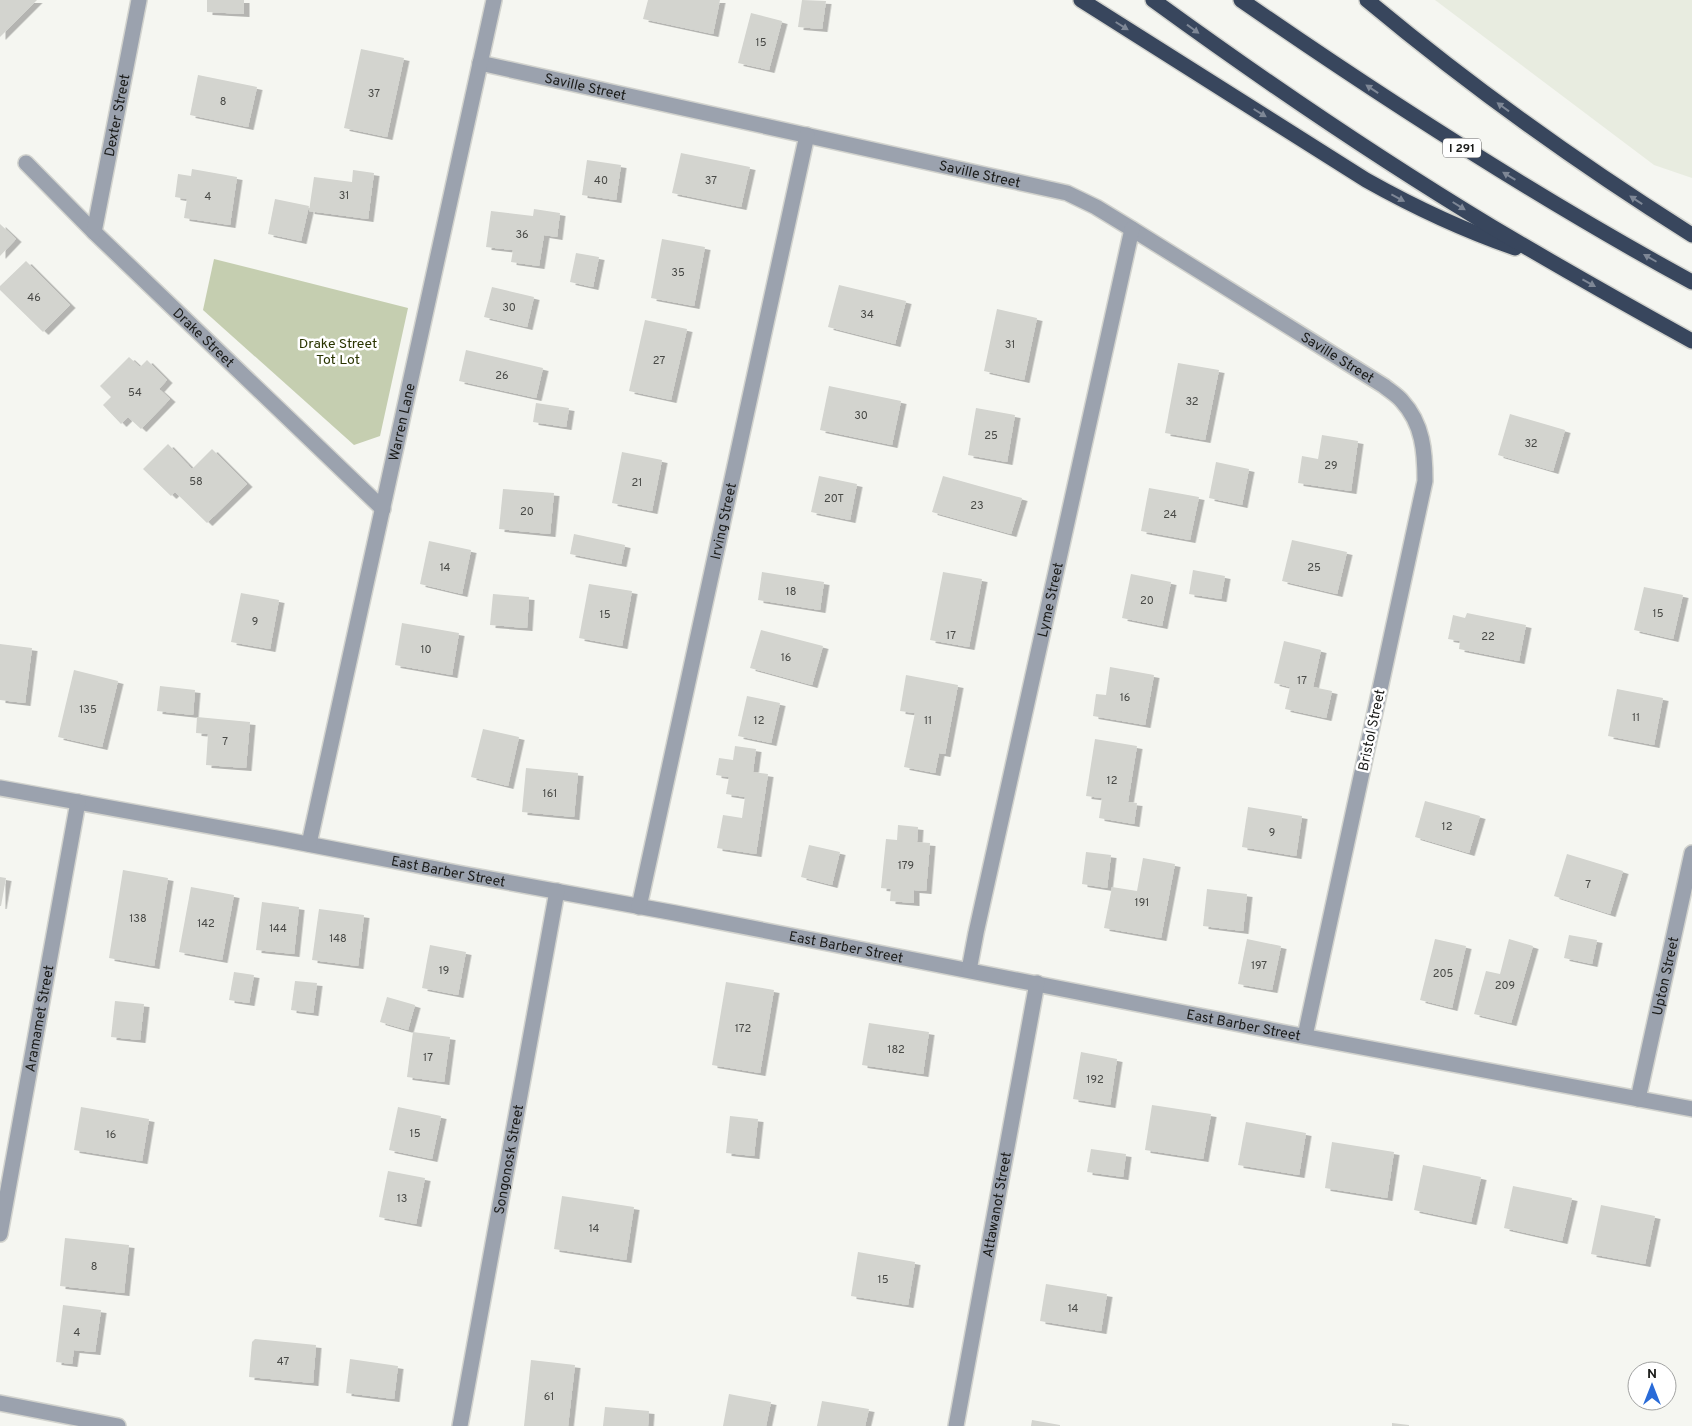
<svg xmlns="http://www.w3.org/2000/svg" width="1692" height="1426" font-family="Overpass,sans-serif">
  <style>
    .built { fill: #e8ece0 }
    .green { fill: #c5ceb0 }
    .building { fill: #d3d4cf; filter: url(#shadow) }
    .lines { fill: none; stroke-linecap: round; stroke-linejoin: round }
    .street-casing { stroke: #d2d3ce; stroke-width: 18 }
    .highway-casing { stroke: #d2d3ce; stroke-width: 18 }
    .street { stroke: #9ba2ae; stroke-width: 15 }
    .highway { stroke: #38465d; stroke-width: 15 }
    .oneway { fill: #7e8796 }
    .labels { text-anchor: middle; stroke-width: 5; stroke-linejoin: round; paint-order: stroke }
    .number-label { font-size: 11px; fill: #484946 }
    .shield { fill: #fff; stroke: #5f5f5e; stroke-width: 1 }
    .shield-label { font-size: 12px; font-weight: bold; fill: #1a1b19 }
    .street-label { font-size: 14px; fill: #1a1b19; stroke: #fff }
    .park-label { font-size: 14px; fill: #293400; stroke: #fff }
  </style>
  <defs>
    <filter id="shadow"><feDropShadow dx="5.5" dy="3" stdDeviation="0" flood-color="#0004"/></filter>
  </defs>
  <rect width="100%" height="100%" fill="#f5f6f1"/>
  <!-- built -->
  <polygon class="built" points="1435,0 1692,0 1692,178 1654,165"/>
  <!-- green -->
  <polygon class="green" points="214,259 408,308 380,436 354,445 203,310"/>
  <!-- building -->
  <g class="building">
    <polygon points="0,0 37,0 0,37"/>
    <polygon points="207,0 244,0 244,14 207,12"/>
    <polygon points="648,0 720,0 713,34 643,19"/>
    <polygon points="802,0 826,1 822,29 798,27"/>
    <polygon points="751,13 782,21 769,70 738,63"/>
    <polygon points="361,49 404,58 387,137 344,128"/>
    <polygon points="198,75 257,87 248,127 190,115"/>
    <polygon points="681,153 750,167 741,207 672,193"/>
    <polygon points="587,160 621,165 616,200 582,195"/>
    <polygon points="192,169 237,177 230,225 184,218 187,199 175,197 178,174 191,176"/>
    <polygon points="353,170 374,173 368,219 309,211 314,177 352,182"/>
    <polygon points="275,199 309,206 301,241 268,234"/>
    <polygon points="534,209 560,213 557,237 544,235 539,266 511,262 513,250 486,247 491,211 533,216"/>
    <polygon points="0,224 16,239 0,256"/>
    <polygon points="662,239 705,247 694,306 651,298"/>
    <polygon points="576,253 599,257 593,287 570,282"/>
    <polygon points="26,261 70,305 43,332 0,290 0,286"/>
    <polygon points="839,285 906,301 895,344 828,327"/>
    <polygon points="492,287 534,297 527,327 484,317"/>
    <polygon points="997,309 1037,318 1024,380 984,371"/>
    <polygon points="645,320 687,329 671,400 629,391"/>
    <polygon points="466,350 543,368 536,398 459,381"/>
    <polygon points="129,357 140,367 147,360 167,380 159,389 170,399 141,429 128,417 121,424 103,405 111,397 100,386"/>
    <polygon points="1178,363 1219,370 1205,440 1165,433"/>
    <polygon points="829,386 901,401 892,445 820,430"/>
    <polygon points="536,403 569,408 566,427 533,422"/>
    <polygon points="976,408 1015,415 1007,462 968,455"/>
    <polygon points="1510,414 1565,430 1553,471 1498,455"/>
    <polygon points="1322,435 1358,441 1351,491 1298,483 1302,456 1318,459"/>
    <polygon points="168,444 192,469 212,449 247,484 207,523 175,492 171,496 143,469"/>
    <polygon points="622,452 662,460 652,511 612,503"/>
    <polygon points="1216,462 1249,469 1242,505 1209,498"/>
    <polygon points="819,476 857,484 850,520 811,512"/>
    <polygon points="943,476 1022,498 1011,534 932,512"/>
    <polygon points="1149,488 1199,497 1190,540 1141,531"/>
    <polygon points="503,489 554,493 550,534 499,529"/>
    <polygon points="574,534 625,545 621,564 570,554"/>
    <polygon points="1292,540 1347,552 1337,594 1282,581"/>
    <polygon points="429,541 471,550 462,594 420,584"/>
    <polygon points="1193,570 1225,576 1221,599 1189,594"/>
    <polygon points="762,572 824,582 820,610 758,600"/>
    <polygon points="943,572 982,579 969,647 930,640"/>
    <polygon points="1131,574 1171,582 1162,626 1122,618"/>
    <polygon points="589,584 632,591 622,646 579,638"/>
    <polygon points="1644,587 1683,595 1673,639 1634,630"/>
    <polygon points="241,593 279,600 270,649 231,642"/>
    <polygon points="493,594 529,597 527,628 490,625"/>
    <polygon points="1467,613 1526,625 1519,661 1459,649 1460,641 1448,639 1453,615 1465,618"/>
    <polygon points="402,623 459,633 452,675 395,665"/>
    <polygon points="761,630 823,646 812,685 750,668"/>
    <polygon points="1284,641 1321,650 1313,687 1332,691 1326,718 1285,709 1290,687 1274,683"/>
    <polygon points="0,644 32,648 25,703 0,700"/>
    <polygon points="1110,667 1154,675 1145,725 1093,716 1096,694 1106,695"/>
    <polygon points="74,670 118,681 102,747 58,737"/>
    <polygon points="906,675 958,685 945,754 939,753 935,773 904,767 915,713 900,711"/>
    <polygon points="160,686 195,690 193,715 157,711"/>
    <polygon points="1617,689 1663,698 1654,745 1608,736"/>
    <polygon points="747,696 780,703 771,743 738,736"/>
    <polygon points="197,717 250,722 246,768 206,765 208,734 196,733"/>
    <polygon points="483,729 519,737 508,786 471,777"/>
    <polygon points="1095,739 1137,746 1128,802 1137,803 1134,824 1099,818 1102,798 1086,796"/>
    <polygon points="735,746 756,749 753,772 768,774 756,854 717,848 723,815 742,818 745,797 726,794 729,777 716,775 719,758 733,760"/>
    <polygon points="526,768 578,773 574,817 522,812"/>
    <polygon points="1425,801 1480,816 1469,853 1415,837"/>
    <polygon points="1248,807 1302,816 1296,856 1242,847"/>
    <polygon points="898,825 918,827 917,842 930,843 926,891 914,890 914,903 890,901 891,889 881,888 886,839 897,840"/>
    <polygon points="809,845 840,852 832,885 801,877"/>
    <polygon points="1086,852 1111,855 1107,888 1082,884"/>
    <polygon points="1567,854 1623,871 1610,914 1554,896"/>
    <polygon points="1143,858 1175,864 1161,938 1104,928 1112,887 1137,891"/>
    <polygon points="123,870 168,878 154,966 109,958"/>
    <polygon points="0,877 6,878 1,906 0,906"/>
    <polygon points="191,887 234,895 222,960 179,952"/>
    <polygon points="1207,889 1247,894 1243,931 1203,926"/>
    <polygon points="262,902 299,907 294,954 256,950"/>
    <polygon points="319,909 364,915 358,966 312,960"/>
    <polygon points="1569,935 1597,940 1592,964 1564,958"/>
    <polygon points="1247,939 1281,946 1272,990 1238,984"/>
    <polygon points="1435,939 1466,946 1452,1008 1420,1000"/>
    <polygon points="1509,939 1533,946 1511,1023 1474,1014 1486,971 1500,974"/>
    <polygon points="430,945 466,952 458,995 422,988"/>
    <polygon points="234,972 254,975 249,1003 229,1000"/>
    <polygon points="295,981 317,983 313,1013 291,1010"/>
    <polygon points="726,982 774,990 760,1073 712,1065"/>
    <polygon points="387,997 415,1005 408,1030 380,1022"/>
    <polygon points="115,1001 144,1004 140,1040 111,1037"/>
    <polygon points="869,1023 929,1032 923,1074 862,1065"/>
    <polygon points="413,1032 450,1037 444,1082 407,1077"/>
    <polygon points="1081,1052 1117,1059 1110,1105 1073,1099"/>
    <polygon points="1152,1105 1211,1114 1203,1159 1145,1150"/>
    <polygon points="81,1107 149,1119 142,1161 74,1150"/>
    <polygon points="398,1107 441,1116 432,1159 389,1150"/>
    <polygon points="730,1116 758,1119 754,1156 726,1153"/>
    <polygon points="1246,1122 1306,1133 1299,1175 1238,1165"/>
    <polygon points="1332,1142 1394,1152 1387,1198 1325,1188"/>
    <polygon points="1091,1149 1126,1154 1123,1177 1087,1172"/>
    <polygon points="1423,1165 1481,1177 1471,1222 1414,1210"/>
    <polygon points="388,1171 425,1178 416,1224 379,1217"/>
    <polygon points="1513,1186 1572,1198 1562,1241 1504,1228"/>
    <polygon points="562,1196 634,1207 626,1260 554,1249"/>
    <polygon points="1601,1205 1655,1216 1645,1264 1591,1254"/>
    <polygon points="65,1238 129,1245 124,1293 60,1286"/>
    <polygon points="858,1252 915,1262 908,1305 851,1296"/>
    <polygon points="1046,1284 1107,1294 1101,1331 1040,1321"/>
    <polygon points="63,1305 101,1310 95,1352 74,1350 72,1364 56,1362"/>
    <polygon points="255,1339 316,1345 313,1383 249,1377 252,1342"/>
    <polygon points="350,1359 398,1366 394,1399 346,1393"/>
    <polygon points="531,1360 575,1365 568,1426 524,1426"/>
    <polygon points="729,1394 771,1402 766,1426 723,1426"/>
    <polygon points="822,1401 869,1409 865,1426 817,1426"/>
    <polygon points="605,1407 649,1411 648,1426 603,1426"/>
    <polygon points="1032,1420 1060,1425 1060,1426 1031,1426"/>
    <polygon points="1392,1423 1409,1425 1409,1426 1392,1426"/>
  </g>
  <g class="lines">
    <defs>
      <g id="street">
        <path id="s1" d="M480 63 1067 193 1096 207 1132 229 1384 386C1390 391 1397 395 1402 401 1423 424 1425 452 1425 481L1305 1036"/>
        <path id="s2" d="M26 163 94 232 383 509"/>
        <path id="s3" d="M94 232 139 0"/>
        <path id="s4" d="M0 788 276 838 463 874 675 913 1281 1032 1692 1109"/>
        <path id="s5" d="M309 844 494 0"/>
        <path id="s6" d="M639 907 807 135"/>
        <path id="s7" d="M969 970 976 933 1132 229"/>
        <path id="s8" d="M1638 1099 1692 853"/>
        <path id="s9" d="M0 1234 78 802"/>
        <polyline points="0,1403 118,1426"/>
        <path id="s10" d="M460 1426 557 891"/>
        <path id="s11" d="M956 1426 1037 983"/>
      </g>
      <g id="highway">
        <path d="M1081 0 1366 180C1414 207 1463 230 1515 248"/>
        <path d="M1153 0C1263 80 1376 157 1492 227 1558 266 1625 304 1692 341"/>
        <path d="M1241 0C1387 101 1536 197 1692 282"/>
        <path d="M1367 0C1470 86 1579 164 1692 235"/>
      </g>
    </defs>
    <!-- street casing -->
    <use href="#street" class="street-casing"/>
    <!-- highway casing -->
    <use href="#highway" class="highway-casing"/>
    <!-- street -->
    <use href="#street" class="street"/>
    <!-- highway -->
    <use href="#highway" class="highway"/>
  </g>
  <!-- one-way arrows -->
  <defs><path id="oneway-solid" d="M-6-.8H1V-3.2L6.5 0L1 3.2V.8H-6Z" transform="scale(1.25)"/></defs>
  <g class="oneway">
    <use href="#oneway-solid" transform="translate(1122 26) rotate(32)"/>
    <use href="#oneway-solid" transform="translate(1193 29) rotate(36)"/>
    <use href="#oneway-solid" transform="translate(1372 89) rotate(-146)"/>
    <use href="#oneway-solid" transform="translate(1503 107) rotate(-144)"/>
    <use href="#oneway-solid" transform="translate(1260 113) rotate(32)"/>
    <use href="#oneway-solid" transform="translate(1509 176) rotate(-149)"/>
    <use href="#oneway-solid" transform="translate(1398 198) rotate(28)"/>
    <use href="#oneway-solid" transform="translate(1636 200) rotate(-147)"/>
    <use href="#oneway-solid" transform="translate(1459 206) rotate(32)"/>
    <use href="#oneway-solid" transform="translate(1650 258) rotate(-150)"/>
    <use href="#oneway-solid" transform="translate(1589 283) rotate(29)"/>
  </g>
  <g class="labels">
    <!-- number labels -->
    <g class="number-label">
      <text x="761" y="46">15</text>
      <text x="374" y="97">37</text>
      <text x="223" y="105">8</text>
      <text x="601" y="184">40</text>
      <text x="711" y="184">37</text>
      <text x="344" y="199">31</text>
      <text x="208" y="200">4</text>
      <text x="522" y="238">36</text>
      <text x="678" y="276">35</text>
      <text x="34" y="301">46</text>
      <text x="509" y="311">30</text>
      <text x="867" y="318">34</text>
      <text x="1010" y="348">31</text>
      <text x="659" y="364">27</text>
      <text x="502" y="379">26</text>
      <text x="135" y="396">54</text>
      <text x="1192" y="405">32</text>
      <text x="861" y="419">30</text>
      <text x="991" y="439">25</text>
      <text x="1531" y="447">32</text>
      <text x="1331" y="469">29</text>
      <text x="196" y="485">58</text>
      <text x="637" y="486">21</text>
      <text x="834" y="502">20T</text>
      <text x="977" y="509">23</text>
      <text x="527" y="515">20</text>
      <text x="1170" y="518">24</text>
      <text x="445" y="571">14</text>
      <text x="1314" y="571">25</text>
      <text x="791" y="595">18</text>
      <text x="1147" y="604">20</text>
      <text x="1658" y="617">15</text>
      <text x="605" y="618">15</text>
      <text x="255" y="625">9</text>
      <text x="951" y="639">17</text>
      <text x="1488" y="640">22</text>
      <text x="426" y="653">10</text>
      <text x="786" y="661">16</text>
      <text x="1302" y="684">17</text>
      <text x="1125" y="701">16</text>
      <text x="88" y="713">135</text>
      <text x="1636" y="721">11</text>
      <text x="759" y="724">12</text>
      <text x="928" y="724">11</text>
      <text x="225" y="745">7</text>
      <text x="1112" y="784">12</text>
      <text x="550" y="797">161</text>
      <text x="1447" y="830">12</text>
      <text x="1272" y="836">9</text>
      <text x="906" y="869">179</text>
      <text x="1588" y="888">7</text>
      <text x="1142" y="906">191</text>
      <text x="138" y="922">138</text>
      <text x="206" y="927">142</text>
      <text x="278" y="932">144</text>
      <text x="338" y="942">148</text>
      <text x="1259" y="969">197</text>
      <text x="444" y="974">19</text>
      <text x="1443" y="977">205</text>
      <text x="1505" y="989">209</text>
      <text x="743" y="1032">172</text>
      <text x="896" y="1053">182</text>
      <text x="428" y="1061">17</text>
      <text x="1095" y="1083">192</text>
      <text x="415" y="1137">15</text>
      <text x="111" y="1138">16</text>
      <text x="402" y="1202">13</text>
      <text x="594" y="1232">14</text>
      <text x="94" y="1270">8</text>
      <text x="883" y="1283">15</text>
      <text x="1073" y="1312">14</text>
      <text x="77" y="1336">4</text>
      <text x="283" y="1365">47</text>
      <text x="549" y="1400">61</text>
    </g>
    <!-- shield labels -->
    <rect class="shield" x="1443" y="138.5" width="38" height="19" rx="4"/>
    <g class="shield-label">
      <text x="1462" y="152">I 291</text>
    </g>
    <!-- street labels -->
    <g class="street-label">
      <text dy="5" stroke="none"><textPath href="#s1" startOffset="108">Saville Street</textPath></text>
      <text dy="5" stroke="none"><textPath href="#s3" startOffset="119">Dexter Street</textPath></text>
      <text dy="5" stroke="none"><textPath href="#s1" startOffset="512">Saville Street</textPath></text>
      <text dy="5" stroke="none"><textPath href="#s2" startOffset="249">Drake Street</textPath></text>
      <text dy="5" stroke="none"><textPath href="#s1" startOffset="918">Saville Street</textPath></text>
      <text dy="5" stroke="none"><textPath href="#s5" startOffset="432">Warren Lane</textPath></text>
      <text dy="5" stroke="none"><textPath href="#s6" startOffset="395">Irving Street</textPath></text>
      <text dy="5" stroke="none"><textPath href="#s7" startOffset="379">Lyme Street</textPath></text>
      <text transform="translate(1371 730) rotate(-78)" y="5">Bristol Street</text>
      <text dy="5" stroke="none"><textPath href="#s4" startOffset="456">East Barber Street</textPath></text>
      <text dy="5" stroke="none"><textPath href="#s4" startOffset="861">East Barber Street</textPath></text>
      <text dy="5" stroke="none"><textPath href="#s8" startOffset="126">Upton Street</textPath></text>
      <text dy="5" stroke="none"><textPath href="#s9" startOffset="219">Aramamet Street</textPath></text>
      <text dy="5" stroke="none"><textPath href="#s4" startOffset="1266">East Barber Street</textPath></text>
      <text dy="5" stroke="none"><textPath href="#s10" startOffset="271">Songonosk Street</textPath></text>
      <text dy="5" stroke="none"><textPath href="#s11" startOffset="225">Attawanot Street</textPath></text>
    </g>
    <!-- park labels -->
    <g class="park-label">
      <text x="338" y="348">Drake Street<tspan x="338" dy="16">Tot Lot</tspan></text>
    </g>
  </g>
  <!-- north arrow -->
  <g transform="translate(1652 1386)"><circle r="24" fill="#ffffff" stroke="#a3a4a3"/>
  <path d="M0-4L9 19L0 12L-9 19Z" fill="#296bd8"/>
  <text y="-8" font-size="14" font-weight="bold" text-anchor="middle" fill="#1a1b19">N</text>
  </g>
</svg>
